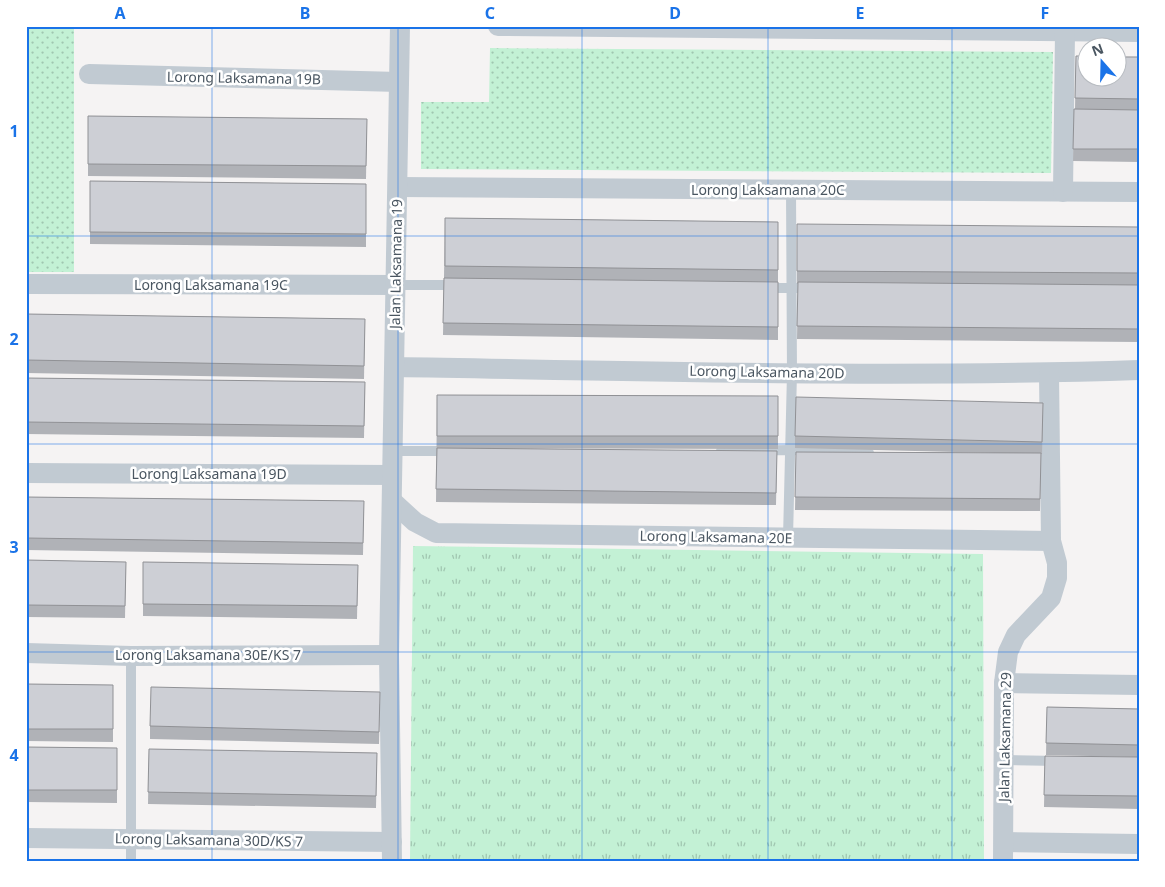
<svg xmlns="http://www.w3.org/2000/svg" width="1165" height="887" font-family="'Noto Sans',sans-serif">
  <style>
    .grass { fill: url(#grass-tufts) }
    .park { fill: url(#park-dots) }
    .lines { fill: none; stroke-linecap: round; stroke-linejoin: round }
    .lane { stroke: #c1cad2; stroke-width: 10 }
    .street { stroke: #c1cad2; stroke-width: 20 }
    .wall { fill: #b0b2b7 }
    .building { fill: #cdcfd5; stroke: #909195 }
    .grid { fill: none; stroke: #1a73e8; stroke-width: 1; stroke-opacity: 0.55 }
    .labels { text-anchor: middle; stroke-width: 5; stroke-linejoin: round; paint-order: stroke }
    .street-label { font-size: 14px; fill: #4a5661; stroke: #fff }
    .neatline { fill: none; stroke: #1a73e8; stroke-width: 2 }
    .grid-label { font-size: 16px; text-anchor: middle; font-weight: bold; fill: #1a73e8 }
  </style>
  <defs>
    <pattern id="grass-tufts" width="24" height="20" patternUnits="userSpaceOnUse" patternTransform="scale(1.25)"><rect width="24" height="20" fill="#c3f1d5"/><path d="M3 7l-1-3M5 7V3M7 7l1-3M15 17l-1-3M17 17v-4M19 17l1-3" fill="none" stroke="#a0c6b0"/></pattern>
    <pattern id="park-dots" width="8" height="8" patternUnits="userSpaceOnUse" patternTransform="scale(1.25)"><rect width="8" height="8" fill="#c3f1d5"/><path d="M2 2h.1M6 6h.1" fill="none" stroke="#a0c6b0" stroke-width="1.8" stroke-linecap="round"/></pattern>
  </defs>
  <rect width="100%" height="100%" fill="#f5f3f3"/>
  <!-- grass -->
  <polygon class="grass" points="413,546 983,554 984,861 410,861"/>
  <!-- park -->
  <g class="park">
    <rect x="26" y="26" width="48" height="246"/>
    <polygon points="490,48 1053,52 1051,173 421,169 421,102 489,102"/>
  </g>
  <g class="lines">
    <!-- lane -->
    <g class="lane">
      <polyline points="396,285 457,285"/>
      <polyline points="764,288 810,288"/>
      <polyline points="393,451 449,451"/>
      <polyline points="721,451 790,450 869,453"/>
      <polyline points="788,538 792,373 791,190"/>
      <polyline points="131,656 131,861"/>
      <polyline points="1004,760 1058,761"/>
    </g>
    <!-- street -->
    <g class="street">
      <polyline points="498,26 1139,32"/>
      <polyline points="89,74 399,82"/>
      <polyline points="398,187 1139,192"/>
      <polyline points="1063,192 1065,32"/>
      <polyline points="26,284 396,285"/>
      <path d="M395 367C642 371 891 378 1139 370"/>
      <polyline points="26,473 392,475"/>
      <polyline points="392,501 415,522 436,533 1051,541"/>
      <polyline points="26,653 131,656 389,655"/>
      <polyline points="1004,683 1139,685"/>
      <polyline points="26,838 392,842"/>
      <polyline points="1004,842 1139,844"/>
      <polyline points="392,861 389,655 400,26"/>
      <polyline points="1003,861 1004,683 1008,652 1016,635 1051,598 1057,578 1057,563 1051,541 1049,373"/>
    </g>
  </g>
  <!-- wall -->
  <g class="wall">
    <polygon points="145,26 367,26 367,27"/>
    <polygon points="1076,56 1139,57 1139,162 1073,161 1074,109 1075,109"/>
    <polygon points="88,116 367,119 366,179 88,176"/>
    <polygon points="90,181 366,184 366,247 90,244"/>
    <polygon points="445,218 778,222 778,340 443,335"/>
    <polygon points="1139,227 1139,342 797,339 798,284 797,284 797,271"/>
    <polygon points="26,314 365,319 364,379 26,373"/>
    <polygon points="26,378 365,382 364,438 26,434"/>
    <polygon points="437,395 778,396 778,449 465,448 777,451 776,505 436,502"/>
    <polygon points="1043,415 1042,454 1041,454 1040,511 795,510 796,452 995,453 795,448 795,436"/>
    <polygon points="26,497 364,501 363,555 26,550"/>
    <polygon points="26,560 126,562 125,618 26,617"/>
    <polygon points="143,562 358,565 357,619 143,616"/>
    <polygon points="26,684 113,685 113,742 26,741"/>
    <polygon points="380,704 379,744 150,739 150,726"/>
    <polygon points="1047,707 1139,709 1139,809 1044,807 1045,756 1135,757 1046,755"/>
    <polygon points="26,747 117,748 117,803 26,802"/>
    <polygon points="149,749 377,753 376,808 148,804"/>
  </g>
  <!-- building -->
  <g class="building">
    <polygon points="1076,56 1088,56 1088,78 1118,78 1118,57 1139,57 1139,99 1075,98"/>
    <polygon points="1074,109 1139,110 1139,149 1073,149"/>
    <polygon points="88,116 367,119 366,166 88,164"/>
    <polygon points="90,181 366,184 366,234 90,232"/>
    <polygon points="445,218 778,222 778,270 445,266"/>
    <polygon points="797,224 1139,227 1139,273 797,271"/>
    <polygon points="444,278 778,282 778,327 443,323"/>
    <polygon points="798,282 1139,285 1139,329 797,326"/>
    <polygon points="26,314 365,319 364,366 26,360"/>
    <polygon points="26,378 365,382 364,426 26,422"/>
    <polygon points="437,395 778,396 778,436 437,436"/>
    <polygon points="796,397 1043,403 1042,442 795,436"/>
    <polygon points="437,448 777,451 776,493 436,489"/>
    <polygon points="796,452 1041,453 1040,499 795,497"/>
    <polygon points="26,497 364,501 363,543 26,538"/>
    <polygon points="26,560 126,562 125,606 26,605"/>
    <polygon points="143,562 358,565 357,606 143,604"/>
    <polygon points="26,684 113,685 113,729 26,729"/>
    <polygon points="151,687 380,692 379,732 150,726"/>
    <polygon points="1047,707 1139,709 1139,745 1046,743"/>
    <polygon points="26,747 117,748 117,790 26,790"/>
    <polygon points="149,749 377,753 376,796 148,792"/>
    <polygon points="1045,756 1139,757 1139,796 1044,795"/>
  </g>
  <!-- grid -->
  <path class="grid" d="M212 26V861M398 26V861M582 26V861M768 26V861M952 26V861M26 236H1139M26 444H1139M26 652H1139"/>
  <g class="labels">
    <!-- street labels -->
    <g class="street-label">
      <text transform="translate(244 78) rotate(1)" y="5">Lorong Laksamana 19B</text>
      <text x="768" y="195">Lorong Laksamana 20C</text>
      <text transform="translate(396 264) rotate(-89)" y="5">Jalan Laksamana 19</text>
      <text x="211" y="290">Lorong Laksamana 19C</text>
      <text transform="translate(767 372) rotate(1)" y="5">Lorong Laksamana 20D</text>
      <text x="209" y="479">Lorong Laksamana 19D</text>
      <text transform="translate(716 537) rotate(1)" y="5">Lorong Laksamana 20E</text>
      <text x="208" y="660">Lorong Laksamana 30E/KS 7</text>
      <text transform="translate(1005 737) rotate(-89)" y="5">Jalan Laksamana 29</text>
      <text transform="translate(209 840) rotate(1)" y="5">Lorong Laksamana 30D/KS 7</text>
    </g>
  </g>
  <!-- border -->
  <rect width="1165" height="887" fill="none" stroke="#ffffff" stroke-width="55"/>
  <!-- north arrow -->
  <g transform="translate(1102 62) rotate(340)"><circle r="24" fill="#ffffff" stroke="#b7bbc0"/>
  <path d="M0-4L9 19L0 12L-9 19Z" fill="#1a73e8"/>
  <text y="-8" font-size="14" font-weight="bold" text-anchor="middle" fill="#4a5661">N</text>
  </g>
  <rect x="28" y="28" width="1110" height="832" class="neatline"/>
  <g class="grid-label">
    <text x="120" y="19">A</text>
    <text x="305" y="19">B</text>
    <text x="490" y="19">C</text>
    <text x="675" y="19">D</text>
    <text x="860" y="19">E</text>
    <text x="1045" y="19">F</text>
    <text x="14" y="137">1</text>
    <text x="14" y="345">2</text>
    <text x="14" y="553">3</text>
    <text x="14" y="761">4</text>
  </g>
</svg>
